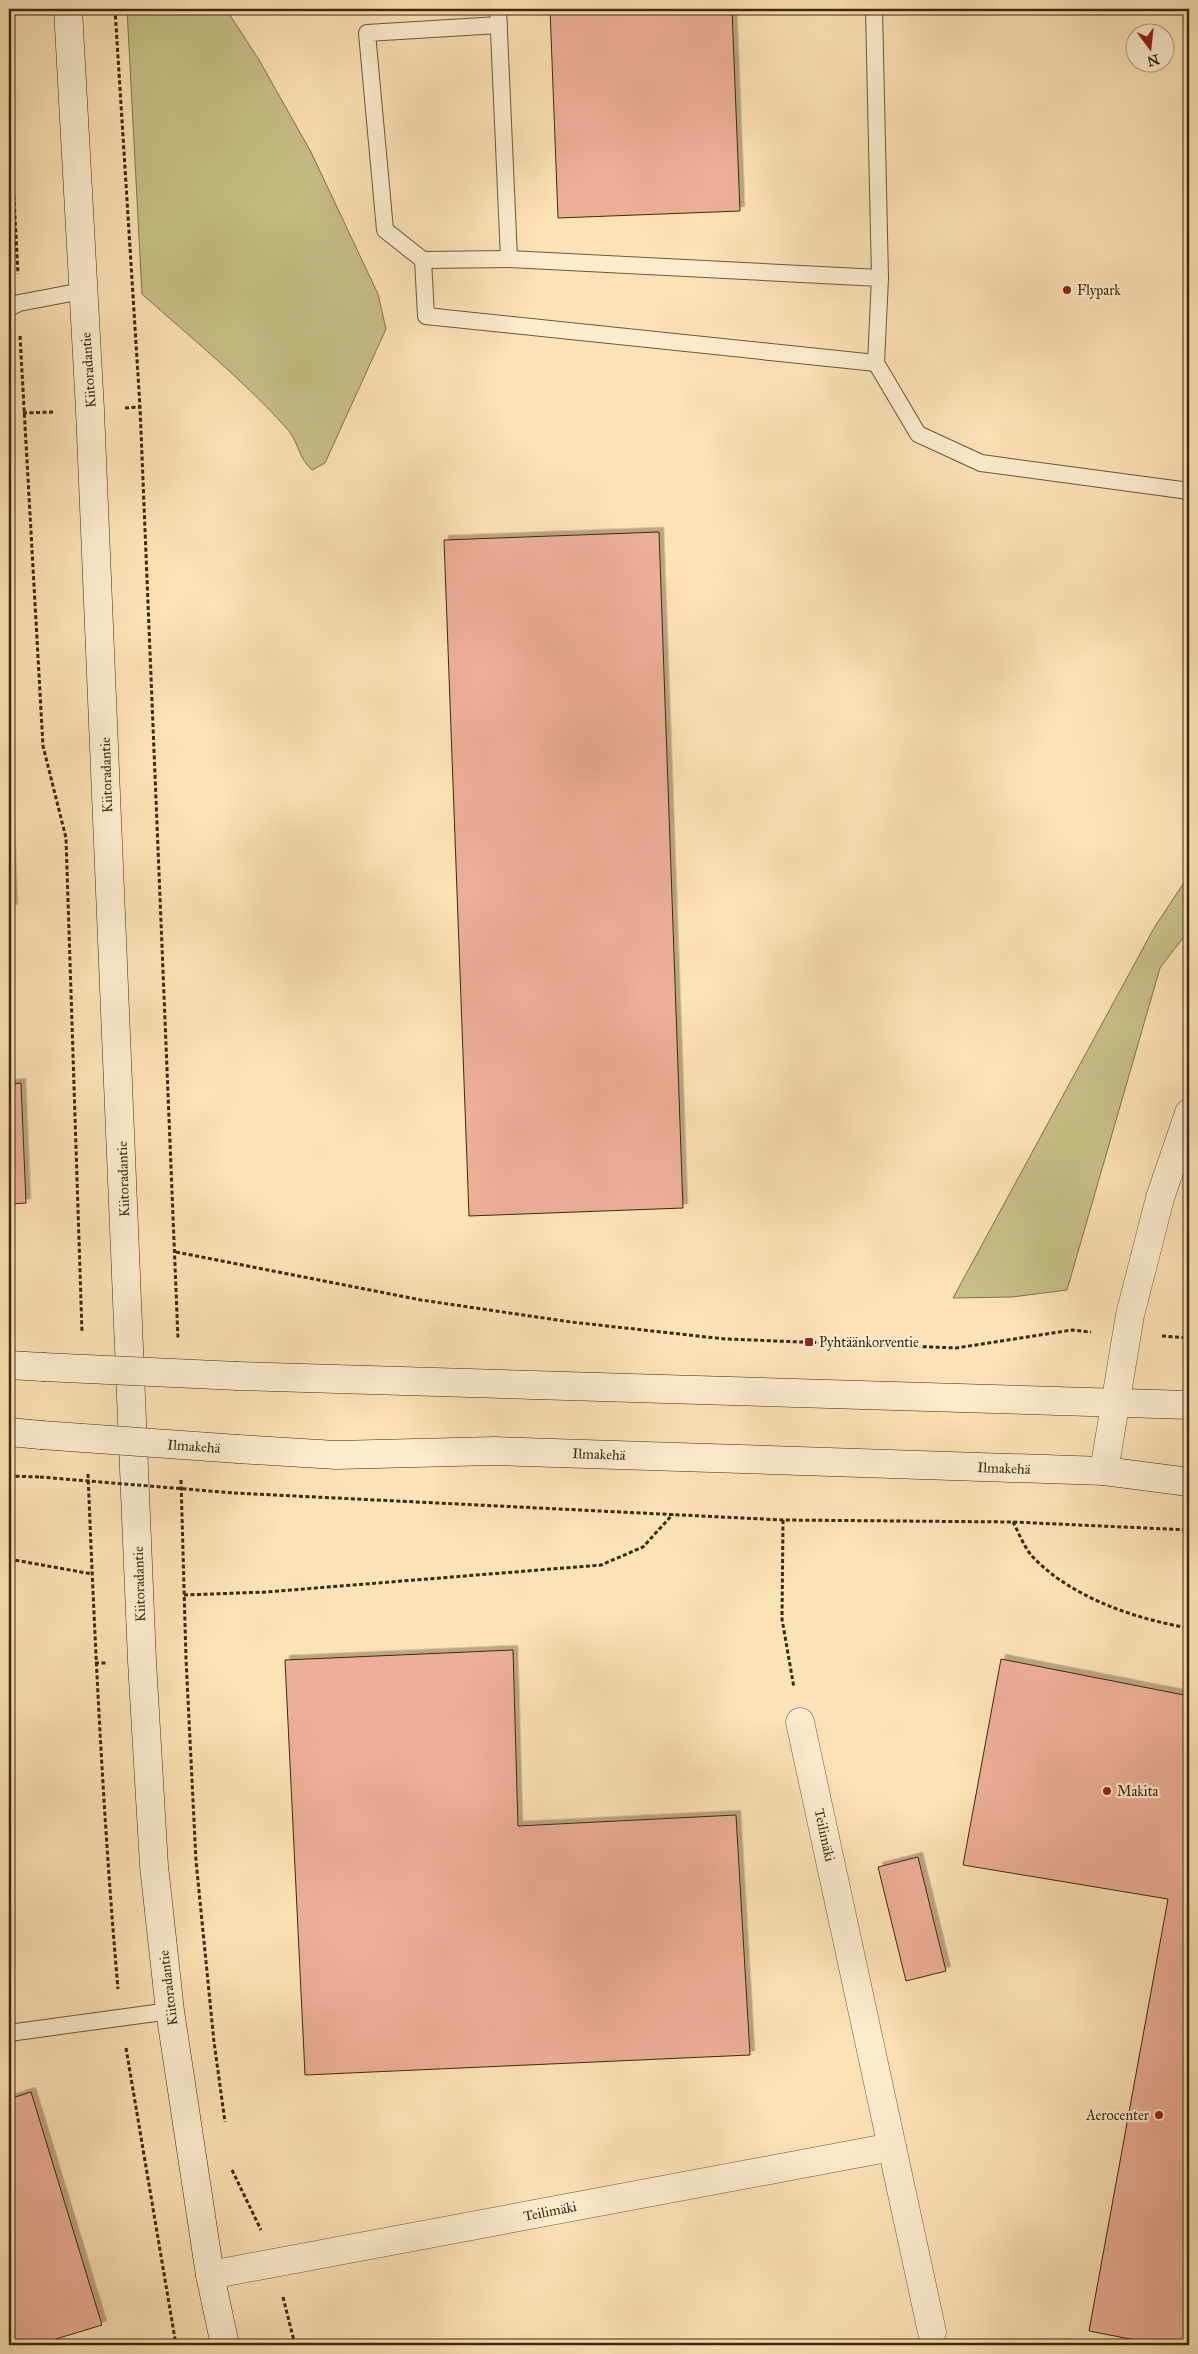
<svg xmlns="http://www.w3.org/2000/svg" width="1198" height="2354" font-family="'IM FELL Great Primer',serif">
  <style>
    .green { fill: #c7c188; stroke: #80754c }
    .building { fill: #eeaf99; stroke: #3a2911; filter: url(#shadow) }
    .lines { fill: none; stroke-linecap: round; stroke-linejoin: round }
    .service-casing { stroke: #6a583a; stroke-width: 18 }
    .minor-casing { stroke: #6a583a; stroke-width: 29 }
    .secondary-casing { stroke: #3a2911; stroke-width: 29 }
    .path { stroke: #3a2911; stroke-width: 3; stroke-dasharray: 4 2.5; stroke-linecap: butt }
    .service { stroke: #fdedcf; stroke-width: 16 }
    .minor { stroke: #fdedcf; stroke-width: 28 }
    .secondary { stroke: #fdedcf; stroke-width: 28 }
    .secondary-bridge-casing { stroke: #3a2911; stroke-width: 29; stroke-linecap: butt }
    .path-bridge { stroke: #3a2911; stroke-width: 3; stroke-dasharray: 4 2.5; stroke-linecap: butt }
    .secondary-bridge { stroke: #fdedcf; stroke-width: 28 }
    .poi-dot { fill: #8f2418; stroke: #fdedcf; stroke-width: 2 }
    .labels { text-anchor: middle; stroke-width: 4.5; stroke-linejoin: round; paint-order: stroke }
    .poi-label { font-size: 14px; fill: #3a2911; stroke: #fdedcf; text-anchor: start }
    .street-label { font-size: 14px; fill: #3a2911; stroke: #fdedcf }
  </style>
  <defs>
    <filter id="shadow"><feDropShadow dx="4.5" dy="-4.5" stdDeviation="0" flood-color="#0004"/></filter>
  </defs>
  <rect width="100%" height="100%" fill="#fce3b5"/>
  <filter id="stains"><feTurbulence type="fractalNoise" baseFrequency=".004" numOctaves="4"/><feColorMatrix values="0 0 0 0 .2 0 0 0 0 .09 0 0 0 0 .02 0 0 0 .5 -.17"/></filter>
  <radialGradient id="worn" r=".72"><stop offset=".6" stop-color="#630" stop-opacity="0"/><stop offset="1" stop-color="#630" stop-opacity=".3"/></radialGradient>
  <!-- green -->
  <g class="green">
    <path d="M127 9H226L259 60 311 152 378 294 386 329 325 463 312 470C298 457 299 444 289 431 247 383 190 337 142 294Z"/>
    <polygon points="1189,875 1189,930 1160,968 1067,1290 1012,1297 953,1298 1154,928"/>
  </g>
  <!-- building -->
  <g class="building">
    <polygon points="550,9 732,9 740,211 558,218"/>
    <polygon points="659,532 683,1208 469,1216 444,540"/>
    <polygon points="9,803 13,909 9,909"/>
    <polygon points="21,1083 26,1203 9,1204 9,1084"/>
    <polygon points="513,1650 518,1826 736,1815 750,2055 305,2075 285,1660"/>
    <polygon points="1001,1659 1189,1696 1189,2345 1161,2345 1089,2331 1168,1899 963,1865"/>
    <polygon points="918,1857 946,1971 906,1981 878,1867"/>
    <polygon points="31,2092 102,2325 36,2345 9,2345 9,2099"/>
  </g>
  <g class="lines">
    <defs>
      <g id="service">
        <polyline points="498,9 509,259"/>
        <polyline points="874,9 880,278 876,363 918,434 981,463 1189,491"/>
        <polyline points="499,25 367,33 385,230 423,260 509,259 880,278"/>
        <polyline points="423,260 426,316 876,363"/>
        <polyline points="9,308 19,303 82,291"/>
        <polyline points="9,2033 170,2011"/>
      </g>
      <g id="minor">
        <polyline points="1104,1471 1130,1315 1160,1198 1189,1113"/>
        <polyline points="800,1722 932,2332"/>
        <polyline points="210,2275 892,2147"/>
      </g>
      <g id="secondary">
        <polyline points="68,9 90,410 142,1661 154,1866 170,2011 210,2275 225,2345"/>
        <polyline points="9,1365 43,1367"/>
        <polyline points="238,1376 1189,1405"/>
        <polyline points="9,1432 41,1435"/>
        <polyline points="238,1449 336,1455 494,1451 1104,1471 1189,1482"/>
      </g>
    </defs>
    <!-- service casing -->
    <use href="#service" class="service-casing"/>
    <!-- minor casing -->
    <use href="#minor" class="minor-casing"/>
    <!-- secondary casing -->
    <use href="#secondary" class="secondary-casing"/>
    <!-- path -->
    <g class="path">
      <polyline points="115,9 140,407 178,1339"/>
      <polyline points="9,105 18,274"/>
      <polyline points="20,336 43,746 66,838 82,1333"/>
      <polyline points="125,408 140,407"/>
      <polyline points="23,413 54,412"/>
      <polyline points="176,1252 421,1300 571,1322 725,1339 956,1348 1072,1330 1091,1332"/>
      <polyline points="1189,1267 1185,1289 1189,1318"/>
      <polyline points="1162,1336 1189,1338"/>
      <path d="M88 1474C95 1646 103 1818 118 1989"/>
      <polyline points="9,1476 40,1477"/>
      <polyline points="181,1480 186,1659 196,1861 214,2042 225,2122"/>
      <polyline points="234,1493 783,1520 1013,1522 1189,1530"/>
      <polyline points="783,1520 782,1619 794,1688"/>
      <path d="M1013 1522C1019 1533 1024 1547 1032 1556 1070 1597 1135 1619 1189 1628"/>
      <polyline points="9,1559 92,1574"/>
      <polyline points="184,1595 266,1592 601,1565 643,1547 673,1514"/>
      <polyline points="95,1663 107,1663"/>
      <polyline points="126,2048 176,2345"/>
      <polyline points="232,2170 261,2230"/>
      <polyline points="283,2297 295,2345"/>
    </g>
    <!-- service -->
    <use href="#service" class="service"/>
    <!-- minor -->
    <use href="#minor" class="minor"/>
    <!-- secondary -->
    <use href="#secondary" class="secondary"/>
    <defs>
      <g id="secondary-bridge">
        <polyline points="43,1367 238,1376"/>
        <polyline points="41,1435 238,1449"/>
      </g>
    </defs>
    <!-- secondary-bridge casing -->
    <use href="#secondary-bridge" class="secondary-bridge-casing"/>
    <!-- path-bridge -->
    <polyline class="path-bridge" points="40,1477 234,1493"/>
    <!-- secondary-bridge -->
    <use href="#secondary-bridge" class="secondary-bridge"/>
  </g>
  <!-- markers -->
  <g class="poi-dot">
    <circle cx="1067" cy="290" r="5"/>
    <rect x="804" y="1337" width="10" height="10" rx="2.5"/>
    <circle cx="1107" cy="1791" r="5"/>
    <circle cx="1159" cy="2115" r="5"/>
  </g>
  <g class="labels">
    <!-- poi labels -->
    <g class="poi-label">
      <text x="1077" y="295">Flypark</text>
      <text x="819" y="1347">Pyhtäänkorventie</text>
      <text x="1117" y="1796">Makita</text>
      <text x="1149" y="2120" text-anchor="end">Aerocenter</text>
    </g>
    <!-- street labels -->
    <g class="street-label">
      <text transform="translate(88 370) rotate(-94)" y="5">Kiitoradantie</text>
      <text transform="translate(106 775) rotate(-92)" y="5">Kiitoradantie</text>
      <text transform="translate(123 1179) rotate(-92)" y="5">Kiitoradantie</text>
      <text transform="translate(194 1446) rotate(4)" y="5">Ilmakehä</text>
      <text transform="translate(599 1454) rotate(2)" y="5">Ilmakehä</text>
      <text transform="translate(1004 1468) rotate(2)" y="5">Ilmakehä</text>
      <text transform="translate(139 1584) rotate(-92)" y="5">Kiitoradantie</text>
      <text transform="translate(825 1835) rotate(78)" y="5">Teilimäki</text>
      <text transform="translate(168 1988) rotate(-97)" y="5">Kiitoradantie</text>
      <text transform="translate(550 2211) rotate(-11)" y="5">Teilimäki</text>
    </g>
  </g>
  <!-- margin -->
  <rect width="1198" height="2354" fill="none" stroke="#fce3b5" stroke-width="30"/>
  <rect x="10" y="10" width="1178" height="2334" fill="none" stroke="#3a2911" stroke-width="2.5"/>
  <rect x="15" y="15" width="1168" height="2324" fill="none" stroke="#3a2911"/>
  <!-- north arrow -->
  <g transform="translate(1150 48) rotate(165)"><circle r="24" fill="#fdedcf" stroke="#af9f83"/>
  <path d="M0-4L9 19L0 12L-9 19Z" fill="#8f2418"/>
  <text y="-8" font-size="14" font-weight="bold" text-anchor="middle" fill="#3a2911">N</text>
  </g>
  <rect width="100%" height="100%" filter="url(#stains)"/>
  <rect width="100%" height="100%" fill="url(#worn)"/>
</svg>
